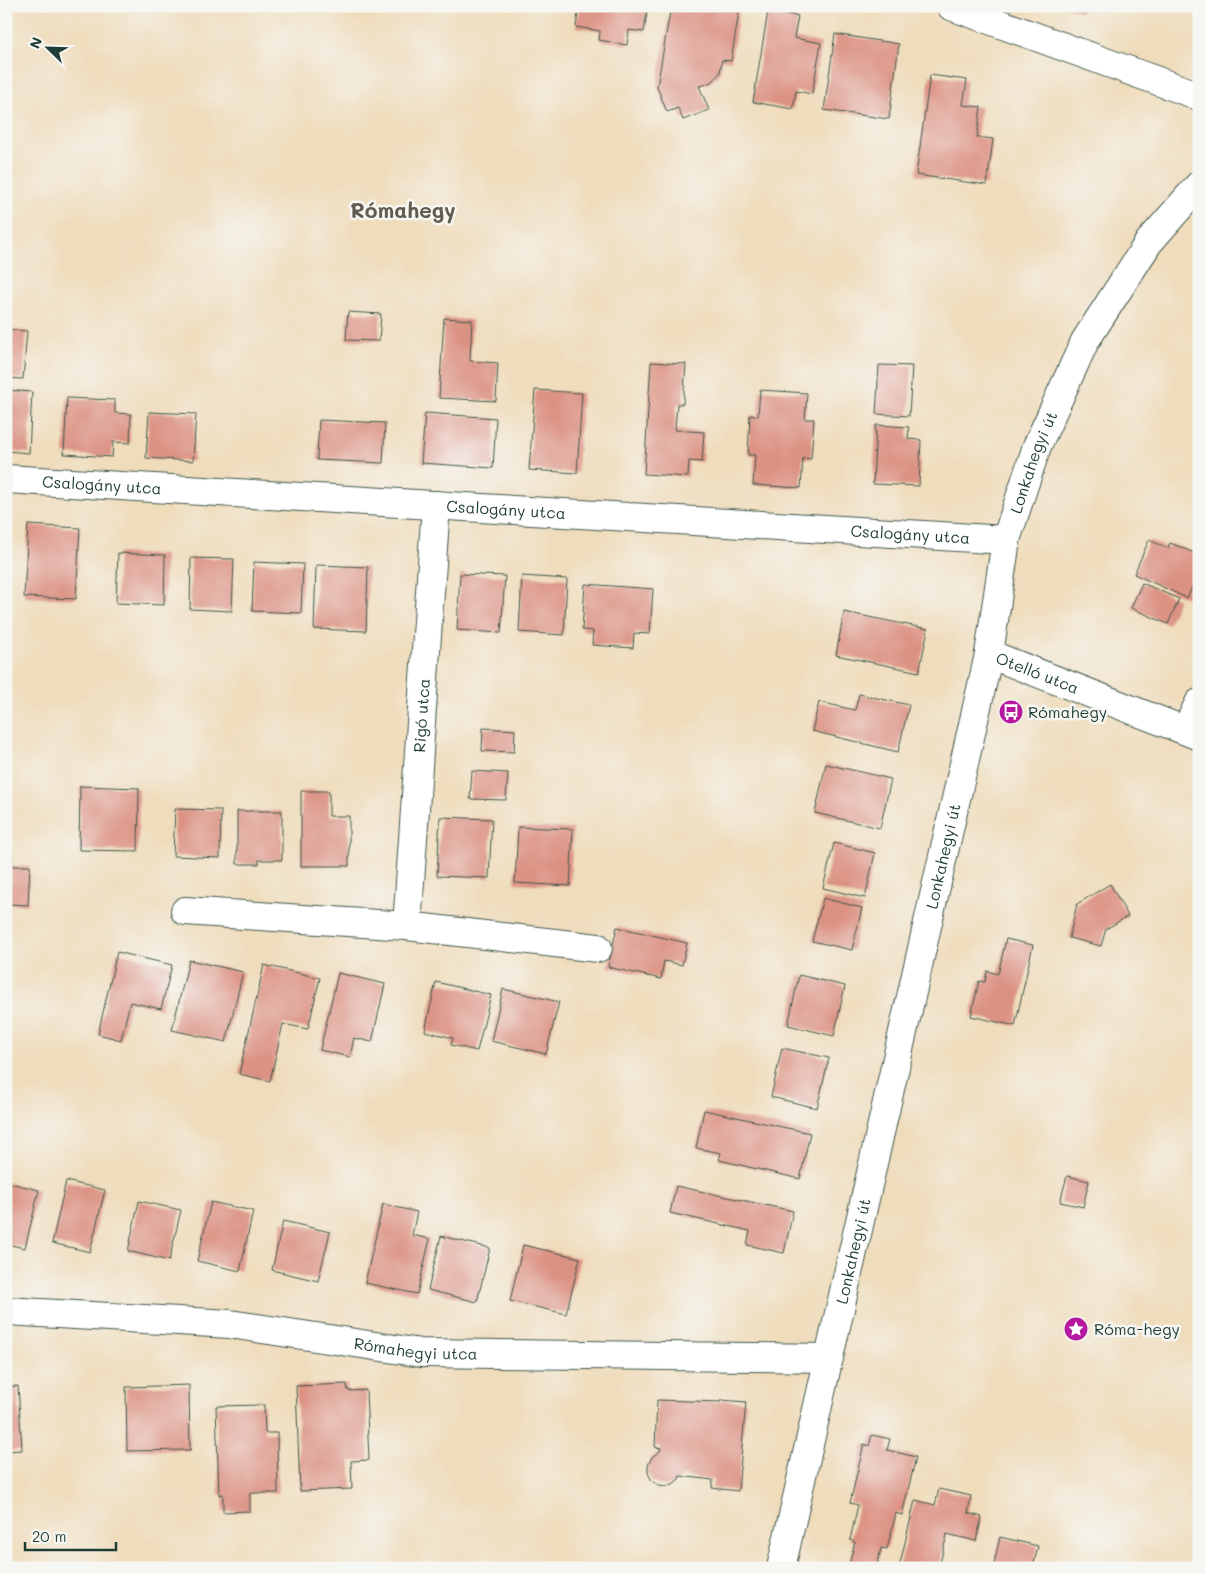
<svg xmlns="http://www.w3.org/2000/svg" width="1205" height="1574" font-family="Mali,sans-serif">
  <style>
    .building { fill: #dc9283 }
    .lines { fill: none; stroke-linecap: round; stroke-linejoin: round }
    .minor-casing { stroke: #3e5548; stroke-width: 30 }
    .minor { stroke: #fff; stroke-width: 28 }
    .labels { text-anchor: middle; stroke-width: 5; stroke-linejoin: round; paint-order: stroke }
    .street-label { font-size: 16px; fill: #1f3d34; stroke: #f6f6f2 }
    .poi-label { font-size: 16px; fill: #1f3d34; stroke: #f6f6f2; text-anchor: start }
    .district-label { font-size: 21px; font-weight: bold; fill: #615b50; stroke: #f6f6f2 }
  </style>
  <rect width="100%" height="100%" fill="#f6f6f2"/>
  <filter id="ink" filterUnits="userSpaceOnUse"><feTurbulence type="fractalNoise" baseFrequency=".02" numOctaves="2"/><feDisplacementMap in="SourceGraphic" scale="10" xChannelSelector="R" yChannelSelector="G"/><feConvolveMatrix kernelMatrix="1 2 1 2 8 2 1 2 1" color-interpolation-filters="sRGB"/></filter>
  <filter id="wash" filterUnits="userSpaceOnUse"><feTurbulence type="fractalNoise" baseFrequency=".0096" numOctaves="4" result="noise"/><feDisplacementMap in="SourceGraphic" scale="20" xChannelSelector="R" yChannelSelector="G"/><feGaussianBlur stdDeviation="1.12" result="paint"/><feColorMatrix in="noise" values="0 0 0 0 0 0 0 0 0 0 0 0 0 0 0 0 0 1.4 0 .05"/><feComposite in="paint" operator="in"/></filter>
  <g filter="url(#wash)">
    <rect width="100%" height="100%" fill="#efdcbb"/>
    <g id="blocks">
      <!-- building -->
      <g class="building">
        <polygon points="579,6 648,6 644,32 629,30 627,45 599,40 600,31 576,27"/>
        <polygon points="671,6 740,6 731,61 722,60 720,73 713,81 704,85 699,86 709,110 683,120 678,108 667,112 657,87"/>
        <polygon points="1065,6 1083,6 1081,12"/>
        <polygon points="768,11 798,16 794,38 821,43 812,94 796,91 793,109 753,102"/>
        <polygon points="835,34 899,44 889,119 824,110"/>
        <polygon points="930,75 967,80 963,105 981,107 977,137 993,139 987,185 916,175"/>
        <polygon points="348,312 381,314 379,341 346,340"/>
        <polygon points="444,318 472,320 470,361 498,363 496,401 439,398"/>
        <polygon points="6,329 27,331 23,379 6,378"/>
        <polygon points="651,362 686,364 683,404 677,404 675,430 704,432 702,462 689,461 688,477 644,474"/>
        <polygon points="879,365 912,366 909,416 876,414"/>
        <polygon points="6,390 32,392 29,453 6,451"/>
        <polygon points="535,390 582,393 577,473 529,470"/>
        <polygon points="760,390 807,393 805,419 814,419 811,459 803,458 801,488 753,485 755,455 748,455 750,415 758,416"/>
        <polygon points="67,398 115,400 115,413 131,414 130,443 113,442 112,457 64,454"/>
        <polygon points="149,412 196,414 193,461 146,458"/>
        <polygon points="425,413 496,418 493,468 421,463"/>
        <polygon points="319,420 385,423 383,463 317,460"/>
        <polygon points="876,425 909,427 908,439 921,440 919,486 873,484"/>
        <polygon points="28,525 80,528 76,599 24,597"/>
        <polygon points="1149,540 1168,548 1170,543 1197,554 1195,560 1199,561 1199,572 1187,598 1134,574"/>
        <polygon points="118,553 165,555 164,605 116,603"/>
        <polygon points="191,558 234,559 232,611 190,609"/>
        <polygon points="254,562 303,564 301,613 252,611"/>
        <polygon points="316,565 368,567 366,631 314,629"/>
        <polygon points="460,574 505,576 501,633 457,630"/>
        <polygon points="522,576 567,579 564,635 519,632"/>
        <polygon points="1142,583 1179,599 1168,624 1131,608"/>
        <polygon points="585,584 653,589 650,634 634,633 633,648 592,645 593,631 582,630"/>
        <polygon points="844,612 928,629 919,672 836,655"/>
        <polygon points="859,694 909,705 898,752 812,731 819,702 855,710"/>
        <polygon points="483,728 515,730 514,752 482,751"/>
        <polygon points="826,764 891,779 880,828 815,813"/>
        <polygon points="472,771 508,773 506,800 470,799"/>
        <polygon points="80,786 139,788 138,851 79,850"/>
        <polygon points="301,791 329,791 329,816 349,816 349,866 301,866"/>
        <polygon points="175,809 221,810 220,858 173,856"/>
        <polygon points="237,811 282,811 282,860 259,860 259,864 237,864"/>
        <polygon points="440,817 492,819 489,878 437,876"/>
        <polygon points="518,827 573,829 570,886 515,883"/>
        <polygon points="834,843 875,853 865,898 823,888"/>
        <polygon points="6,852 12,852 12,866 30,866 28,905 10,904 9,915 6,915"/>
        <polygon points="1110,884 1128,916 1106,929 1101,946 1069,938 1077,904"/>
        <polygon points="823,898 862,908 852,950 812,941"/>
        <polygon points="617,927 687,943 682,965 664,961 661,979 608,967"/>
        <polygon points="1006,939 1033,945 1015,1026 971,1016 979,981 985,982 987,971 998,974"/>
        <polygon points="117,952 172,965 161,1009 130,1002 121,1040 98,1034"/>
        <polygon points="189,960 243,972 226,1042 172,1030"/>
        <polygon points="264,965 320,978 308,1029 283,1024 270,1081 239,1074"/>
        <polygon points="338,973 385,984 372,1042 354,1038 350,1057 320,1050"/>
        <polygon points="799,975 845,986 834,1036 788,1025"/>
        <polygon points="436,982 491,995 477,1051 451,1045 453,1038 425,1031"/>
        <polygon points="503,989 559,1002 546,1054 491,1041"/>
        <polygon points="782,1048 829,1058 817,1108 771,1097"/>
        <polygon points="704,1110 810,1133 800,1179 719,1160 721,1153 696,1148"/>
        <polygon points="1067,1176 1089,1181 1083,1207 1060,1202"/>
        <polygon points="66,1181 105,1190 90,1252 52,1243"/>
        <polygon points="6,1182 39,1190 25,1248 6,1244"/>
        <polygon points="676,1186 793,1211 784,1253 747,1245 750,1231 670,1213"/>
        <polygon points="139,1201 181,1210 169,1261 128,1251"/>
        <polygon points="211,1202 253,1211 240,1271 197,1261"/>
        <polygon points="383,1204 417,1212 412,1235 430,1239 417,1294 365,1283"/>
        <polygon points="283,1221 330,1232 318,1281 272,1270"/>
        <polygon points="441,1236 490,1248 477,1302 428,1290"/>
        <polygon points="523,1245 580,1258 566,1314 510,1301"/>
        <polygon points="347,1384 348,1391 366,1390 369,1460 351,1461 352,1489 300,1491 296,1386"/>
        <polygon points="189,1385 190,1450 127,1451 126,1387"/>
        <polygon points="18,1386 22,1450 6,1451 6,1387"/>
        <polygon points="657,1400 721,1402 721,1400 746,1402 738,1491 712,1488 713,1480 680,1476 679,1479 673,1484 666,1486 659,1485 652,1481 648,1473 648,1465 652,1457 660,1451 661,1448 655,1447"/>
        <polygon points="264,1405 265,1433 277,1433 278,1493 250,1493 250,1511 223,1512 223,1494 219,1495 216,1406"/>
        <polygon points="872,1435 890,1439 887,1450 916,1457 902,1515 896,1513 887,1549 881,1548 877,1568 848,1568 855,1542 850,1540 858,1505 850,1503 864,1444 869,1446"/>
        <polygon points="939,1489 971,1496 968,1513 982,1517 976,1541 947,1534 939,1568 899,1568 915,1500 935,1505"/>
        <polygon points="1000,1537 1038,1546 1033,1568 993,1568"/>
      </g>
    </g>
  </g>
  <g filter="url(#ink)">
    <use href="#blocks" fill-opacity="0" stroke="#3e5548" stroke-width="1"/>
    <g class="lines">
      <defs>
        <g id="minor">
          <polyline points="951,6 1199,96"/>
          <path id="s1" d="M6 479 1006 540"/>
          <path id="s2" d="M989 654 1199 736"/>
          <polyline points="1186,730 1199,703"/>
          <polyline points="185,911 407,926 598,948"/>
          <path id="s3" d="M407 926 436 505"/>
          <path id="s4" d="M6 1311 230 1324 421 1353 829 1358"/>
          <path id="s5" d="M781 1568 989 654 1006 540 1037 446 1085 341 1149 242 1199 185"/>
        </g>
      </defs>
      <!-- minor casing -->
      <use href="#minor" class="minor-casing"/>
      <!-- minor -->
      <use href="#minor" class="minor"/>
    </g>
  </g>
  <!-- icons -->
  <defs>
    <symbol id="bus-disc" viewBox="-11 -11 22 22"><circle r="9.5" fill="#b5179e" stroke="#f6f6f2"/><path d="M-5-6H5V4H4V6H2V4H-2V6H-4V4H-5ZM-3.5-4V0h7V-4ZM-3.5 1.2v1.5H-2V1.2ZM2 1.2v1.5H3.5V1.2Z" fill="#fff"/></symbol>
    <symbol id="sight-disc" viewBox="-11 -11 22 22"><circle r="9.5" fill="#b5179e" stroke="#f6f6f2"/><path d="M0-6L1.8-2.2L6-1.7L2.9 1.2L3.7 5.4L0 3.3L-3.7 5.4L-2.9 1.2L-6-1.7L-1.8-2.2Z" fill="#fff"/></symbol>
  </defs>
  <g fill-rule="evenodd">
    <use href="#bus-disc" x="997" y="698" width="28" height="28"/>
    <use href="#sight-disc" x="1062" y="1315" width="28" height="28"/>
  </g>
  <g class="labels">
    <!-- street labels -->
    <g class="street-label">
      <text dy="6" stroke="none"><textPath href="#s5" startOffset="1135">Lonkahegyi út</textPath></text>
      <text dy="6" stroke="none"><textPath href="#s1" startOffset="96">Csalogány utca</textPath></text>
      <text dy="6" stroke="none"><textPath href="#s1" startOffset="501">Csalogány utca</textPath></text>
      <text dy="6" stroke="none"><textPath href="#s1" startOffset="906">Csalogány utca</textPath></text>
      <text dy="6" stroke="none"><textPath href="#s2" startOffset="52">Otelló utca</textPath></text>
      <text dy="6" stroke="none"><textPath href="#s3" startOffset="211">Rigó utca</textPath></text>
      <text dy="6" stroke="none"><textPath href="#s5" startOffset="730">Lonkahegyi út</textPath></text>
      <text dy="6" stroke="none"><textPath href="#s5" startOffset="325">Lonkahegyi út</textPath></text>
      <text dy="6" stroke="none"><textPath href="#s4" startOffset="412">Rómahegyi utca</textPath></text>
    </g>
    <!-- poi labels -->
    <g class="poi-label">
      <text x="1028" y="718">Rómahegy</text>
      <text x="1094" y="1335">Róma-hegy</text>
    </g>
    <!-- district labels -->
    <g class="district-label">
      <text x="403" y="218">Rómahegy</text>
    </g>
  </g>
  <!-- margin -->
  <rect width="1205" height="1574" fill="none" stroke="#f6f6f2" stroke-width="25"/>
  <!-- north arrow -->
  <g transform="translate(48 48) rotate(293)" stroke="#f6f6f2" stroke-width="4" paint-order="stroke">
  <path d="M0-4L9 19L0 12L-9 19Z" fill="#1f3d34"/>
  <text y="-8" font-size="14" font-weight="bold" text-anchor="middle" fill="#1f3d34">N</text>
  </g>
  <!-- scale -->
  <path d="M25 1542v8h91v-8" fill="none" stroke="#1f3d34" stroke-width="2.5"/>
  <text x="32" y="1542" font-size="15" fill="#1f3d34" stroke="#f6f6f2" stroke-width="4" paint-order="stroke">20 m</text>
</svg>
